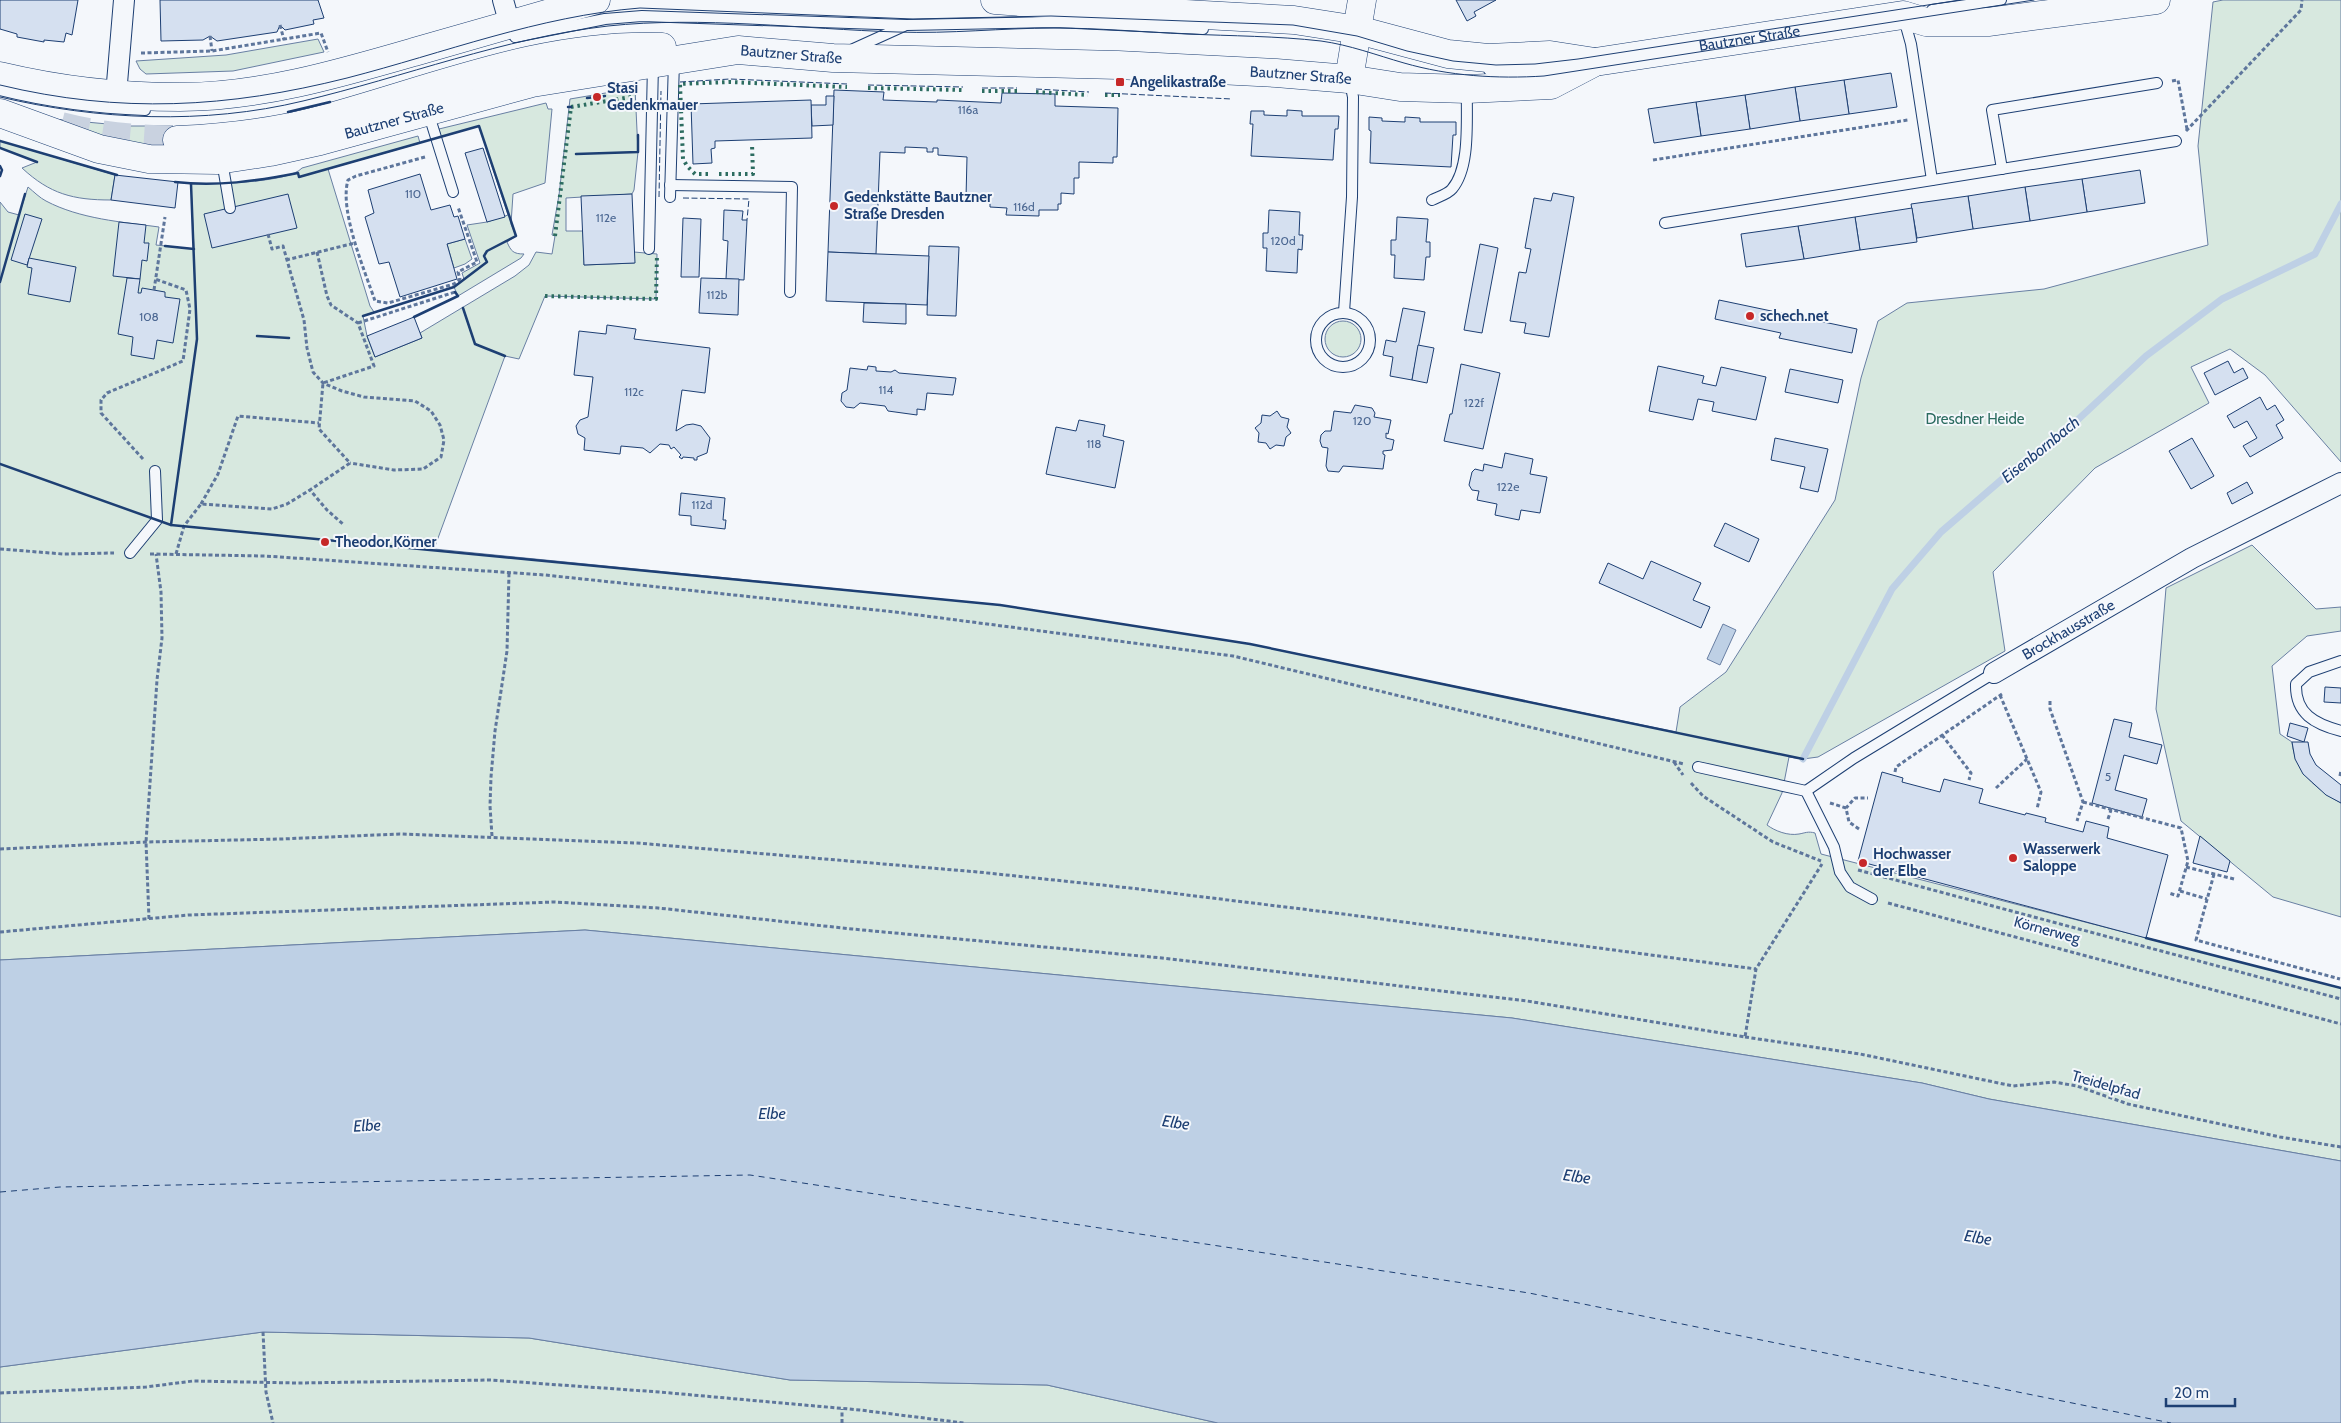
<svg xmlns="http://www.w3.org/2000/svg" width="2341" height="1423" font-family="Cabin,sans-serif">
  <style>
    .green { fill: #d7e8df; stroke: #687fa3 }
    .water { fill: #bed0e5; stroke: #687fa3 }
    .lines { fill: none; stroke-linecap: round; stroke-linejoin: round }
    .stream { stroke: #bed0e5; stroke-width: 7 }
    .ferry { stroke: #1d3f73; stroke-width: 1; stroke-dasharray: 6 5; stroke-linecap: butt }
    .building { fill: #d5e0f0; stroke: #1d3f73 }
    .primary-tunnel { stroke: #c9d2e0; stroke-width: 28; stroke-dasharray: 28 14; stroke-linecap: butt }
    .service-casing { stroke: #1d3f73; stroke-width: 12 }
    .minor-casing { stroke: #1d3f73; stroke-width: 22 }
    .secondary-casing { stroke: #1d3f73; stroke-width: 29 }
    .primary-casing { stroke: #1d3f73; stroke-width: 29 }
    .path { stroke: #5e769c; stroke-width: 3; stroke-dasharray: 4 2.5; stroke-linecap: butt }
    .service { stroke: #f4f7fb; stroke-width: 10 }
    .minor { stroke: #f4f7fb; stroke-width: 20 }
    .secondary { stroke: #f4f7fb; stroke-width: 28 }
    .primary { stroke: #f4f7fb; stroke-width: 28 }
    .tram { stroke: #1d3f73; stroke-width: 1 }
    .hedge { stroke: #2c6c60; stroke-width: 4; stroke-dasharray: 2.5 4; stroke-linecap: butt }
    .fence { stroke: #1d3f73; stroke-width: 1; stroke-dasharray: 6 2.5; stroke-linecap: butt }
    .wall { stroke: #1d3f73; stroke-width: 2.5 }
    .poi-dot { fill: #c62828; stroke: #f4f7fb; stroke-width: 2 }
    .labels { text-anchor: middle; stroke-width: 4; stroke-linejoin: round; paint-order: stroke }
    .number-label { font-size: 12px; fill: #4b6792 }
    .street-label { font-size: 15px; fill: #1d3f73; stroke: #f4f7fb }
    .poi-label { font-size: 15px; font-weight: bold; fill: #1d3f73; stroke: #f4f7fb; text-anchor: start }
    .park-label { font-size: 15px; fill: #2c6c60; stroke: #f4f7fb }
    .water-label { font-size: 16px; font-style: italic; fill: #1d3f73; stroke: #f4f7fb }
  </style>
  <rect width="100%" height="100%" fill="#f4f7fb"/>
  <!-- green -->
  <g class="green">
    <path d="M2223 0H2341V462L2265 375 2230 349 2191 367 2209 403 2095 468 1993 572 2005 651 1818 757 1803 759 1789 757 1782 793 1767 825C1775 831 1788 836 1799 834 1805 833 1808 831 1815 833L1821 854 2341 988V1161L1989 1099 1922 1083 1512 1018 585 930 0 960V202L8 212 19 215 28 187C34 192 40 198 46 201 80 219 122 222 159 227L156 245 194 249 191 184C213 184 289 183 302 168L418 136 420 143 328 169 370 306 374 312 363 316 367 336 375 357 422 338 420 333 515 276 529 265 536 252 552 254 555 236 552 235 559 195 570 99 635 88 638 152 634 190 632 194 566 198V231H583L584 265 634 263V252L657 254 656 299 545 296 519 359 505 356 434 549 1000 605 1250 644 1676 732 1680 707 1726 672 1835 500 1861 378 1878 321 1907 303 2044 289 2208 245 2198 146 2213 2Z"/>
    <polygon points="318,39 324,52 233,71 146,74 140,69 136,61 226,55"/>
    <path d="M546 103 548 109H552L545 183 513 194 511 224 516 236 507 242C511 251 513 254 524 254L521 258 458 296 454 287 464 279 462 273 480 263 467 225 487 222 508 215 479 126 441 137 439 129Z"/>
    <polygon points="43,118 129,126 173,126 173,152 145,149"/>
    <path d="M0 141 115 175 111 200C73 200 50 194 22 168L37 162 0 148Z"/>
    <polygon points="465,239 472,259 465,264 454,268 447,244"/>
    <circle cx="1343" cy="339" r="18"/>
    <path d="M2252 545 2316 609 2341 607V631L2307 636 2272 666 2280 734 2292 742C2295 772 2316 789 2341 803V917L2273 897 2181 821 2156 709 2166 588Z"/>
    <polygon points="263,1332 529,1338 790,1380 1047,1385 1218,1423 0,1423 0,1367"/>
  </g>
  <!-- water -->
  <g class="water">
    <polygon points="1723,624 1736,630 1720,665 1707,659"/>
    <polygon points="585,930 1512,1018 1922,1083 1989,1099 2341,1161 2341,1423 1218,1423 1047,1385 790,1380 529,1338 263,1332 0,1367 0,960"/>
  </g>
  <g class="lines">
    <!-- stream -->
    <polyline class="stream" points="1803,759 1892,589 1941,532 2007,475 2069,428 2146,356 2222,299 2315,254 2341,204"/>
    <!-- ferry -->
    <polyline class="ferry" points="0,1192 60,1187 750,1175 1529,1293 2171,1423"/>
  </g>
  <!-- building -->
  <g class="building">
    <polygon points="0,0 78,0 72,35 66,33 64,42 44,40 44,42 17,37 17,34 0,29"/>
    <polygon points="160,0 318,0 324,18 313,20 314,24 285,30 280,25 277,32 217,41 210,36 203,40 161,41"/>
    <polygon points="1456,0 1496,0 1474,12 1476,16 1467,21"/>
    <polygon points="1891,73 1897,107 1849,114 1844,80"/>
    <polygon points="1844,80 1849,114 1800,121 1795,87"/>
    <polygon points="1795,87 1800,121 1750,129 1745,95"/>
    <polygon points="834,90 884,92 883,100 937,102 937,100 1001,103 1002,93 1055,94 1055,106 1118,108 1117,157 1113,157 1113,163 1079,162 1079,178 1074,178 1074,194 1061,193 1061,204 1058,204 1058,210 1039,210 1039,216 1006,215 1007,208 990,207 990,198 966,198 967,157 938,155 938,148 933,148 933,152 927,152 927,148 905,147 905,153 880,152 876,254 828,252"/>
    <polygon points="1745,95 1750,129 1701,136 1696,102"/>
    <polygon points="826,96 834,96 833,125 812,126 811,105 826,105"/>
    <polygon points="811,100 812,138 715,141 715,148 711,149 712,163 693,164 691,104"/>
    <polygon points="1696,102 1701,136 1654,143 1648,109"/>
    <polygon points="1287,110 1302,111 1302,116 1339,116 1338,129 1335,129 1333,160 1251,156 1253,124 1250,124 1251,111 1264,111 1264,115 1287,116"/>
    <polygon points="1369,117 1382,118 1382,121 1405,122 1405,117 1420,118 1420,122 1456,122 1456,135 1453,135 1451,167 1370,163 1371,131 1369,130"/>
    <polygon points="483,148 505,217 487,222 465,153"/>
    <polygon points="2140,170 2145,203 2087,212 2082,179"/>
    <polygon points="420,174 431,210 450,205 454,217 458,216 465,239 447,244 457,279 400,297 389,262 379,264 365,217 374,213 368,190"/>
    <polygon points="115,175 178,182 175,208 111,200"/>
    <polygon points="2082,179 2087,212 2030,221 2025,187"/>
    <polygon points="2025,187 2030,221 1973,229 1968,196"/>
    <polygon points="1553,193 1574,197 1549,337 1524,333 1526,323 1510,321 1519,272 1526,273 1531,249 1525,248 1534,198 1551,201"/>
    <polygon points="288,194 297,228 212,248 204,214"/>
    <polygon points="632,194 635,263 584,265 581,196"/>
    <polygon points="1968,196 1973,229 1917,238 1911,204"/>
    <polygon points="1912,208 1917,242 1860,250 1855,217"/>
    <polygon points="724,210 743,211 742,220 747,220 744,280 726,279 728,241 723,240"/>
    <polygon points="1269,210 1300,212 1299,235 1303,235 1302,250 1298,249 1297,273 1266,271 1267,248 1263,248 1263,233 1268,233"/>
    <polygon points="25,214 42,219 27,265 11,260"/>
    <polygon points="1397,217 1428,219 1426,242 1430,242 1430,257 1426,257 1424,280 1394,278 1395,255 1391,255 1391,240 1396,240"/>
    <polygon points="1855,217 1860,250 1804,259 1798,226"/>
    <polygon points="683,218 701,219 699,277 681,277"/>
    <polygon points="119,222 146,225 144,243 149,243 147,261 142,260 140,279 113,276"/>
    <polygon points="1798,226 1804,259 1746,267 1741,234"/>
    <polygon points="1480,244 1498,248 1482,333 1464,330"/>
    <polygon points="929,246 959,247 956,316 927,315"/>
    <polygon points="828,252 929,256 927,305 826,301"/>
    <polygon points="29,258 76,267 70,302 28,294 32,268 27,267"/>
    <polygon points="127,278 140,279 138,293 141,293 142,288 165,292 165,297 180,299 173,343 157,340 154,359 131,355 133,337 118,334"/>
    <polygon points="701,278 739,279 738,315 699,313"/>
    <polygon points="1719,300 1857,329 1852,353 1779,338 1781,333 1715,319"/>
    <polygon points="864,303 906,304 906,324 863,322"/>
    <polygon points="1403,308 1425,312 1412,380 1390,376 1393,357 1383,355 1386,340 1396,342"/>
    <polygon points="414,317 422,338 375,357 367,336"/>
    <polygon points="607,325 636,329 634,339 710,348 705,393 682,390 676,431 686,425 693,424 701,426 710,438 707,453 697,457 697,460 694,460 694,458 683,457 682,459 679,457 681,455 674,447 671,449 669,445 660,444 650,453 643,448 621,446 620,454 584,450 585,438 578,434 576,426 580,420 588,417 593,377 574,375 579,331 606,334"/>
    <polygon points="1418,345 1434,348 1427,383 1412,380"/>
    <polygon points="2228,361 2234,373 2243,368 2248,378 2215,395 2204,373"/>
    <polygon points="1461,364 1500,373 1483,449 1444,441 1450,414 1452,414"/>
    <polygon points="868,366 876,367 876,371 891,372 895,370 899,373 956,378 953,395 927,393 925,410 917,409 917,415 888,411 885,406 860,403 854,408 846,407 841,401 842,393 847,390 850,368 867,370"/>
    <polygon points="1658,366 1704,376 1702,383 1716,386 1721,367 1766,377 1756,420 1712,411 1714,402 1698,399 1693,420 1649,411"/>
    <polygon points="1790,369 1843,380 1838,403 1785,392"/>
    <polygon points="2260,397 2267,410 2275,405 2284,420 2276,425 2283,438 2250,457 2243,446 2257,438 2247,421 2234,428 2227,416"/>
    <polygon points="1355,405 1372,408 1375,413 1374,417 1391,420 1388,434 1386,433 1386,438 1394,440 1392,450 1383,451 1383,454 1385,455 1383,469 1343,466 1339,472 1328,471 1326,466 1328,448 1322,447 1320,441 1321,435 1325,431 1331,431 1334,411 1351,413"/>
    <polygon points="1277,411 1281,417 1289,419 1287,427 1291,433 1286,437 1284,446 1276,445 1270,449 1266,443 1258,442 1259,433 1255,428 1261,423 1262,415 1270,416"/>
    <polygon points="1079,420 1105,425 1103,436 1124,441 1115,488 1046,474 1056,427 1076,431"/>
    <polygon points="1775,438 1828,449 1818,492 1800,488 1805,467 1771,460"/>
    <polygon points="2192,438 2214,476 2191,489 2169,451"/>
    <polygon points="1505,453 1533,459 1530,474 1547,477 1540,513 1521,510 1519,520 1495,515 1497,504 1477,500 1479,491 1472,490 1469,485 1472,472 1475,469 1483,471 1484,464 1502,468"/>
    <polygon points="2247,482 2253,493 2232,504 2227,493"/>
    <polygon points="681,493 725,498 723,520 726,520 725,529 691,525 691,516 679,515"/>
    <polygon points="1725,523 1759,539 1749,562 1714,546"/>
    <polygon points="1651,561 1701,583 1693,600 1710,607 1701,628 1599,583 1608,563 1643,579"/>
    <polygon points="2325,687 2341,688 2341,703 2324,702"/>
    <polygon points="2114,719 2132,723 2129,737 2162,745 2157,764 2124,755 2115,790 2147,799 2142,817 2092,803"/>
    <polygon points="2290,723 2308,728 2304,742 2287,736"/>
    <polygon points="2292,742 2308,742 2310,754 2316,765 2341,785 2341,803 2326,795 2303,774 2295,759"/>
    <polygon points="1882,772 1903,778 1902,782 1940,792 1944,779 1983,789 1979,803 2025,815 2026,813 2046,818 2045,822 2083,832 2086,821 2109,827 2107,838 2168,855 2146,938 1858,861"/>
    <polygon points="2200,836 2230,861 2227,872 2193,863"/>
  </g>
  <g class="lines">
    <!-- primary-tunnel -->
    <path class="primary-tunnel" d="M61 126C100 136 137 139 177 140"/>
    <defs>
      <g id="service">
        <polyline points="1932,10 2001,0"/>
        <polyline points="1904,19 1911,44 1932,180"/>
        <polyline points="515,37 605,19 642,16 907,25 1055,22 1203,29"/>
        <polyline points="851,50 904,26"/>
        <polyline points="1489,70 1539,70 1561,67"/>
        <path d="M0 90C48 102 96 108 145 110"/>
        <polyline points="428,112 453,192"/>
        <polyline points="222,161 230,208"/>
        <polyline points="2002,169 1992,110 2157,83"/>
        <polyline points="670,185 792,187 790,292"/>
        <polyline points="670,197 674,61"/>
        <path d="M1432 200C1438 197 1448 194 1452 189 1471 167 1466 118 1467 90"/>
        <polyline points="1665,223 2176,141"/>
        <polyline points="649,249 653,64"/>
        <polyline points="1344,312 1352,197 1353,97 1350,82"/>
        <circle cx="1343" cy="340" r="27"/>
        <polyline points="130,553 157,520 155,471"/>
        <path d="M2341 661 2309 672 2296 684C2295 714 2315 724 2341 731"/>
        <polyline points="1698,767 1806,791"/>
        <polyline points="1806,791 1854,758 1994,673"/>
        <polyline points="1806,791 1834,847 1840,872 1850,887 1872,899"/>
      </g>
      <g id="minor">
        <polyline points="503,0 510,25"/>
        <polyline points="116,95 124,0"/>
        <path id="s1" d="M1994 673 2192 558 2341 483"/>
      </g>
      <polyline id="secondary" points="1349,79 1362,0"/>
      <g id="primary">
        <polyline points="995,0 1150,12 1294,20 1358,30 1448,54 1488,58 1550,55 1595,62"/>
        <path d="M0 76C59 90 119 97 180 97 259 97 338 74 414 52 474 35 535 17 596 0"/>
        <path id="s2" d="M0 113 99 149 149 159 218 160 270 152 320 141 532 83 738 50 833 58 1118 65 1276 73 1349 79 1400 87 1467 89 1551 85 1595 62 1903 15 1926 22H1988L2156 0"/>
        <path d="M177 140C222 138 268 133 312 122 427 92 540 42 662 47"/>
      </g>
    </defs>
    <!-- service casing -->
    <use href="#service" class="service-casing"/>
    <!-- minor casing -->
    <use href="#minor" class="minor-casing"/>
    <!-- secondary casing -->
    <use href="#secondary" class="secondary-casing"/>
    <!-- primary casing -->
    <use href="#primary" class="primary-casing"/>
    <!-- path -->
    <g class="path">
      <polyline points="280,25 284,40"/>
      <polyline points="210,36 212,51"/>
      <polyline points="141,53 212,51 321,33 328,52"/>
      <polyline points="2172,81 2178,80 2187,129"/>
      <polyline points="2186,131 2301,10 2302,0"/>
      <path d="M425 157 356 176 348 180C339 211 365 271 375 301L388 303 454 284 460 279 458 272 477 262 458 207"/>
      <polyline points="1653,160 1908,120"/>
      <polyline points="268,234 272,249 283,246 304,320 307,348 313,372 323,383 342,391 364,397 415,401 431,411 440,425 444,440 441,457 423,469 394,470 350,463"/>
      <polyline points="317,252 327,296 331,305 358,323 374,366 323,383 319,429 350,463 310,490 327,510 344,525"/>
      <polyline points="286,260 355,243"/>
      <polyline points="154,290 165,217"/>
      <polyline points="358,323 455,292"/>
      <polyline points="143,459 101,413 101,400 107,393 183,361 190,309 186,290 155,279"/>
      <polyline points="201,504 218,474 238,416 319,423"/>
      <polyline points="0,549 63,554 114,553"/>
      <polyline points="150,554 265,556 545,575 895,612 1233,656 1684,764"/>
      <polyline points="176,554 184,526 201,504 272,509 287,504 310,490"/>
      <polyline points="2000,695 2041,792 2037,809"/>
      <polyline points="2050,701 2050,709 2083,802 2077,821"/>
      <polyline points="1942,735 1971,773 1969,780"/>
      <polyline points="1674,762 1683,775"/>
      <polyline points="1895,772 1896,767 2002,694"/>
      <polyline points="2340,776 2341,770"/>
      <polyline points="1691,783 1703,796 1773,842 1821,861"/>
      <polyline points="1996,788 2027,759"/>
      <polyline points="2083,802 2181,828 2188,861 2178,896 2169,893"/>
      <polyline points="1830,803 1846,808"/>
      <polyline points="2108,819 2111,810"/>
      <polyline points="1859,829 1849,822 1846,808 1855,798 1868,798"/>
      <polyline points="492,836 490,806 491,777 495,731 507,651 509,573"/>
      <polyline points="0,849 146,842 281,839 400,834 637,843 978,872 1130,888 1359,916 1756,969"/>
      <polyline points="2186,867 2234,879"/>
      <polyline points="1858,870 2341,999"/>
      <polyline points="2214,874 2196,940 2340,979"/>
      <polyline points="2180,891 2207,899"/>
      <polyline points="1888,903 2341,1024"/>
      <polyline points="149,919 146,842 157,680 162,638 161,592 156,554"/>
      <polyline points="0,932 189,915 555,902 658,908 852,929 1162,958 1527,1001 1745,1037 1756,969 1822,864"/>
      <polyline points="1745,1037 1860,1054 2013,1086 2054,1082 2077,1086 2128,1104 2280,1137 2341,1147"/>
      <polyline points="263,1332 266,1392 273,1423"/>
      <polyline points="0,1393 146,1387 193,1381 298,1383 490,1380 659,1392 860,1410 964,1423"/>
      <polyline points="842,1423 842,1409"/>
    </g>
    <!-- service -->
    <use href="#service" class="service"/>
    <!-- minor -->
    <use href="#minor" class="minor"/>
    <!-- secondary -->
    <use href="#secondary" class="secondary"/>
    <!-- primary -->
    <use href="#primary" class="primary"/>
    <!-- tram -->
    <g class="tram">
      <path d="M0 85C120 114 228 108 347 78 444 53 539 16 640 8L913 19 1051 16 1293 25 1357 36 1407 51 1453 61 1496 65 1535 64 1578 59 1960 0"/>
      <path d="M0 97C98 120 204 125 303 101 404 77 504 38 608 26 701 16 803 29 897 32 950 34 1002 28 1054 28 1098 28 1143 32 1187 34 1232 36 1277 36 1321 41 1350 45 1376 55 1404 63 1449 76 1497 79 1544 76L2034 0"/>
    </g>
    <!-- hedge -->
    <g class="hedge">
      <polyline points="868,88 963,90"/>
      <polyline points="982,91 1017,91"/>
      <polyline points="1036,92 1088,95"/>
      <polyline points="1105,95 1120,95"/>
      <polyline points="708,174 695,174 687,166 683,159 680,84 729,82 847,87"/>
      <polyline points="719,174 753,174 752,144"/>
      <polyline points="555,236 571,107 631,97"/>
      <polyline points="545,296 656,299 657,254"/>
    </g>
    <!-- fence -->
    <g class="fence">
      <polyline points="680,82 730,79 847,84"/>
      <polyline points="868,85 963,87"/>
      <polyline points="982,88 1017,88"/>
      <polyline points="1036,89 1089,92"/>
      <polyline points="1105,93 1232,99"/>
      <polyline points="659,197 661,91"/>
      <polyline points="683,198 749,199 747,220"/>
    </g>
    <!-- wall -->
    <g class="wall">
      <polyline points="587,98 605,96"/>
      <polyline points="568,107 571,107"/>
      <polyline points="288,112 330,102"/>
      <polyline points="0,141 117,175"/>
      <polyline points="0,148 37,162"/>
      <polyline points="576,154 638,152 638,135"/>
      <polyline points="0,166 2,170 0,176"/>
      <path d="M175 182C216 187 257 181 298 173L299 177 479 126 516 236 487 251 484 256 487 262 454 287 363 316"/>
      <polyline points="165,246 194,249"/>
      <polyline points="0,282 25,194"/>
      <polyline points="463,308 475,344 505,356"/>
      <polyline points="414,317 458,296 455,292"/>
      <polyline points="257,336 289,338"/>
      <polyline points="0,464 171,525 1000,605 1250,644 1803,759"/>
      <polyline points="171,525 197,339 191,184"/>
      <polyline points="2146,938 2341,988"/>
    </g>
  </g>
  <!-- markers -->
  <g class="poi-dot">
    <rect x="1115" y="77" width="10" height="10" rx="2.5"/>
    <circle cx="597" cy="97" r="5"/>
    <circle cx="834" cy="206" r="5"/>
    <circle cx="1750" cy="316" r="5"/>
    <circle cx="325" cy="542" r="5"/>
    <circle cx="2013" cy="858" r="5"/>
    <circle cx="1863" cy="863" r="5"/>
  </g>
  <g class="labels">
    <!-- number labels -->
    <g class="number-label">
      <text x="968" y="114">116a</text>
      <text x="413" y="198">110</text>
      <text x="1024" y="211">116d</text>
      <text x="606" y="222">112e</text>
      <text x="1283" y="245">120d</text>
      <text x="717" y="299">112b</text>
      <text x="149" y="321">108</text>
      <text x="886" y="394">114</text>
      <text x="634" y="396">112c</text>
      <text x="1474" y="407">122f</text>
      <text x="1362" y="425">120</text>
      <text x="1094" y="448">118</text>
      <text x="1508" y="491">122e</text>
      <text x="702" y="509">112d</text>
      <text x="2108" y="781">5</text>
    </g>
    <!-- street labels -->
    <g class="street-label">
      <text dy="5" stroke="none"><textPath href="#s2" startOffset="1778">Bautzner Straße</textPath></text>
      <text dy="5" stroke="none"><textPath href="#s2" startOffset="811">Bautzner Straße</textPath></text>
      <text dy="5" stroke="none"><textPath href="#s2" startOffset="1321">Bautzner Straße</textPath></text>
      <text dy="5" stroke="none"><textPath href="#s2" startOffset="406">Bautzner Straße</textPath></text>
      <text dy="5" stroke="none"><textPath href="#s1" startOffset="86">Brockhausstraße</textPath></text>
      <text transform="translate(2047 930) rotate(15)" y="5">Körnerweg</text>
      <text transform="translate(2106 1085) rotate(16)" y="5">Treidelpfad</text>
    </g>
    <!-- poi labels -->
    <g class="poi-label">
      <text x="1130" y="87">Angelikastraße</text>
      <text x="607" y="93">Stasi<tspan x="607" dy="17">Gedenkmauer</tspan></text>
      <text x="844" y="202">Gedenkstätte Bautzner<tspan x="844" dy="17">Straße Dresden</tspan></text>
      <text x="1760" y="321">schech.net</text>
      <text x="335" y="547">Theodor Körner</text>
      <text x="2023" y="854">Wasserwerk<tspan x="2023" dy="17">Saloppe</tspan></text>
      <text x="1873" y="859">Hochwasser<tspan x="1873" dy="17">der Elbe</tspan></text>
    </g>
    <!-- park labels -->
    <g class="park-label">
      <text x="1975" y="424">Dresdner Heide</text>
    </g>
    <!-- water labels -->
    <g class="water-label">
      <text transform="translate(2040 449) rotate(-39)" y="6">Eisenbornbach</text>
      <text x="772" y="1119">Elbe</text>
      <text transform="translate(1176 1122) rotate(8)" y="6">Elbe</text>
      <text transform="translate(367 1125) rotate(-3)" y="6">Elbe</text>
      <text transform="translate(1577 1176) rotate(8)" y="6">Elbe</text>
      <text transform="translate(1978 1237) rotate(9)" y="6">Elbe</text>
    </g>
  </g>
  <!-- scale -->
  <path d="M2166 1398v8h69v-8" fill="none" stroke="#1d3f73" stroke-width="2.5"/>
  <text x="2174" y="1398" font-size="15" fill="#1d3f73" stroke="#f4f7fb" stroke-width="4" paint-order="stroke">20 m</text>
</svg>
